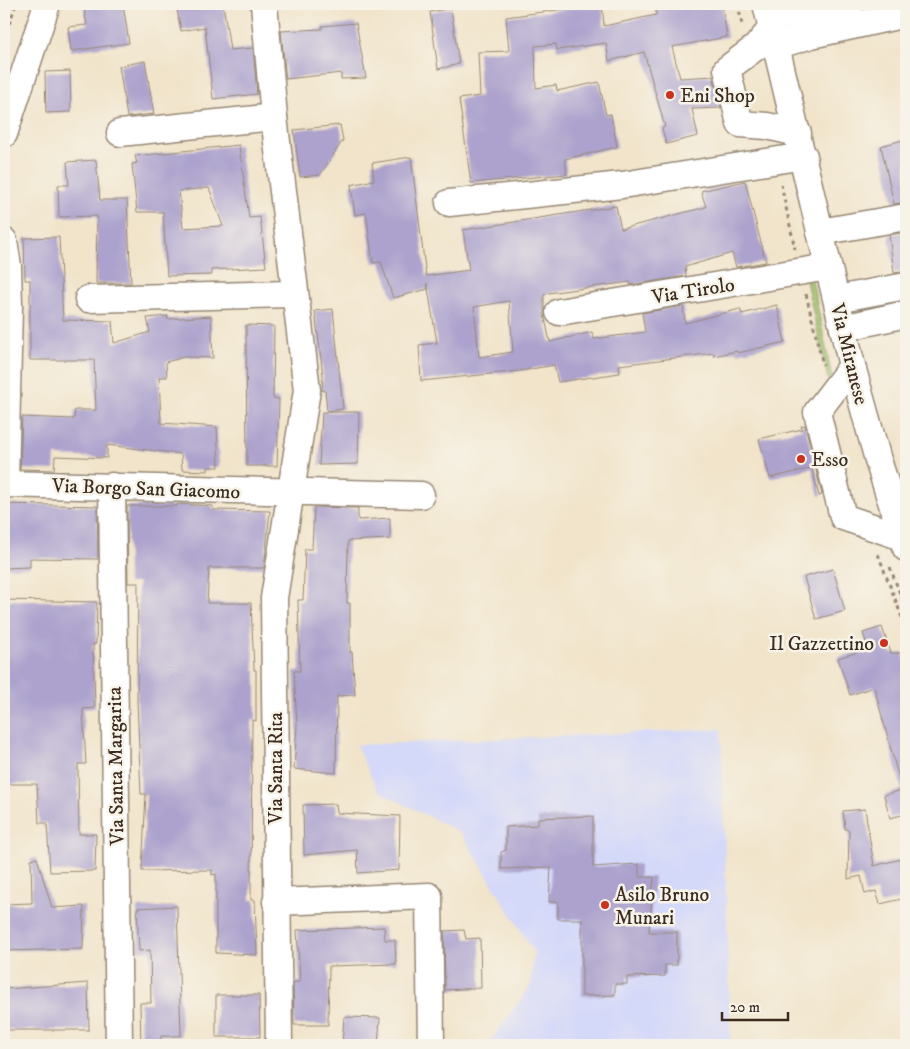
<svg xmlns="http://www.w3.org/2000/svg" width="910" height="1049" font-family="'IM FELL DW Pica',serif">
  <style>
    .built { fill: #d4d8f9 }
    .green { fill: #a1c36d; stroke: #6e7646 }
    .building { fill: #aca2cd; fill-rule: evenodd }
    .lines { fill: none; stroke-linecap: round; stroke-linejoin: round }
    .minor-casing { stroke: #968774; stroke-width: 29 }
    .path { stroke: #968774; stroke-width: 3; stroke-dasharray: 4 4; stroke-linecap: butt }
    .minor { stroke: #fff; stroke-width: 26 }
    .poi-dot { fill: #c8321e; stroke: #f7f3e8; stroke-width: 2 }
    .labels { text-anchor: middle; stroke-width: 5; stroke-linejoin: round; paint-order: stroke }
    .poi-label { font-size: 20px; fill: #3b2a1e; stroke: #f7f3e8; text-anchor: start }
    .street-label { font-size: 20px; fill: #3b2a1e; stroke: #f7f3e8 }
  </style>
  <rect width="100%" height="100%" fill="#f7f3e8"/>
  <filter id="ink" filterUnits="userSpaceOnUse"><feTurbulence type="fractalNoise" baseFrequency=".02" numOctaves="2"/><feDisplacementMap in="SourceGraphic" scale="10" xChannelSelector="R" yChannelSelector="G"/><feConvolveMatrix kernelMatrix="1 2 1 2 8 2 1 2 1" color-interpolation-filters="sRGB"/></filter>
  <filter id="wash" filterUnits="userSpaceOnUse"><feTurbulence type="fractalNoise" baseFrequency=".0096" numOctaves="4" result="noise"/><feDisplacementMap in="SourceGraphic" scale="20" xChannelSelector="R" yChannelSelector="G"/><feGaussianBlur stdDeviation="1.12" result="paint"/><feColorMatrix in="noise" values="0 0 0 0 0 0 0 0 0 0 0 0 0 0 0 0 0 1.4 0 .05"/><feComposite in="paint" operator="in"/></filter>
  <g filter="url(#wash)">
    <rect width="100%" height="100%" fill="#f1e4ca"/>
    <!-- built -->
    <polygon class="built" points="721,729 731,1045 488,1045 530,986 534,952 461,833 378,791 356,745"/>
    <!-- green -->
    <polygon class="green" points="811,275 832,378 828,379 805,276"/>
    <g id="blocks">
      <!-- building -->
      <g class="building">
        <polygon points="83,4 123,4 129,43 71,51 68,27 87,25"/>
        <polygon points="176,4 223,4 230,50 253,48 257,94 213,99 205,27 181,31"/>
        <polygon points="602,4 604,26 656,15 656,9 696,4 722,4 727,37 672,47 680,78 713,76 721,108 692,109 698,136 666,144 662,128 665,127 644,52 609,61 606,43 557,50 556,44 535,46 536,88 556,85 557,91 599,82 606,115 611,114 617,147 565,159 567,174 471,183 459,99 480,96 478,52 509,51 506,17"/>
        <polygon points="451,8 459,64 438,69 430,12"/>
        <polygon points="356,23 366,78 341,79 341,73 286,79 281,31 322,29 322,26"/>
        <polygon points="145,61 154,114 127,117 119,66"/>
        <polygon points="70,71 71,112 46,113 45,72"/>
        <polygon points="340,125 343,140 320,175 300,177 294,130"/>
        <polygon points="906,139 906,202 894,204 881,146"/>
        <path d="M239 145 249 218 260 217 266 267 211 270 212 275 167 276 163 212H137L132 164 137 163 135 156ZM209 188 223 226 183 228 179 191Z"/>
        <path d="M411 157 426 276 469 270 463 230 616 206 621 229 706 207 701 191 745 181 766 262 736 267 732 253 685 267 686 276 631 285 630 282 548 293 544 295V314L550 342 592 332 594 339 645 332 642 313 683 306 685 323 740 309 742 314 777 305 785 342 738 353 737 351 714 356V353L619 365 620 373 558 382 554 365 520 371 421 381 419 345 437 343 427 283 428 289 393 298 381 262 373 263 366 213 355 215 351 185 374 180 372 163ZM509 301 513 352 479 357 474 307Z"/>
        <polygon points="96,160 100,200 127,200 131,283 96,283 97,216 59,217 58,185 69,185 67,162"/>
        <polygon points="906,232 906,271 894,273 889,235"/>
        <polygon points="59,237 63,320 112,321 114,343 150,332 147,318 168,316 167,319 211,316 213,358 184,357 166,362 167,377 159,377 161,423 217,427 219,467 208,467 208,471 182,470 181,454 107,445 107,458 55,456 54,470 20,469 22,417 74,419 75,410 96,410 94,360 30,360 30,280 25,280 24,238"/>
        <polygon points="333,309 343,409 327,411 325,390 322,391 323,376 315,311"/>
        <polygon points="246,325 274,326 273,398 279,399 277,466 247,466"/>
        <polygon points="322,412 359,412 358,464 319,465"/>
        <polygon points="805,425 822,495 819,496 812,468 770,478 759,439 802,429 801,426"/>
        <polygon points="4,504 97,506 98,559 30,558 30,567 4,568"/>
        <polygon points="177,504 213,506 213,510 270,511 264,568 209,568 207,603 251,603 254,670 256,670 256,721 252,720 251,900 255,900 257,955 216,953 216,874 212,875 212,870 142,871 146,794 141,794 137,701 138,583 128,583 127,506 177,506"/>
        <polygon points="314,507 358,508 358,520 390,518 390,539 348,541 347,603 350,603 350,652 352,652 355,695 337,696 336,773 294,769 297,725 294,671 300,671 298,600 303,600 305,549 312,549"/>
        <polygon points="833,569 845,611 816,619 804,577"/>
        <polygon points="4,600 97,602 96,644 93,644 95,708 83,709 86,764 78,764 79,834 96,834 95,871 50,872 47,823 39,823 37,784 4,784"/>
        <polygon points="882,627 891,653 903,653 906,663 906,814 890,818 884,795 902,790 874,687 850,695 838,658 858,652 856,646 866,642 863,633"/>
        <polygon points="336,804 337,813 400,816 399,870 358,873 357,850 304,855 303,805"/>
        <polygon points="865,809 874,866 901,859 906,898 880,904 876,891 865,894 861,876 848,879 849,830 845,829 843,811"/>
        <polygon points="593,816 593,867 639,864 639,877 654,877 649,932 677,932 677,965 665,965 665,976 627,977 627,984 615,984 615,995 582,996 582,919 558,919 558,902 549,902 551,867 501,869 501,852 506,850 506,827 538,825 538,818"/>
        <polygon points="37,858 52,908 84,906 83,949 4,951 4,904 32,903 31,859"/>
        <polygon points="177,906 181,1036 161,1036 160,1045 141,1045 140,1003 151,1003 150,950 139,951 137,908"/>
        <polygon points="384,927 385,940 395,940 396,964 329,966 328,1025 294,1025 293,982 300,982 297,930"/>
        <polygon points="464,930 466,939 480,938 481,988 445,990 444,931"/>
        <polygon points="88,983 89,1030 4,1030 4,989"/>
        <polygon points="216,995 259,995 260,1037 216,1037"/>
        <polygon points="344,1017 380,1018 378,1045 342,1045"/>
      </g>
    </g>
  </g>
  <g filter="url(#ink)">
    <use href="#blocks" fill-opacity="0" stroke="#968774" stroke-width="1"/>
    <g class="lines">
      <defs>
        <g id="minor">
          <polyline points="264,4 274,117 307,390 274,598 279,1045"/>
          <polyline points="766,4 852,366 878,460 906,548"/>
          <polyline points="770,19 851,4"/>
          <polyline points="772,28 756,47 727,69 740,124 767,126 798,133"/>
          <polyline points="776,46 811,35 906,14"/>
          <polyline points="120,133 274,117"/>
          <polyline points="4,134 47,4"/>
          <polyline points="449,203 622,185 804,156"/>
          <polyline points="820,232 906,217"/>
          <polyline points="4,241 8,266 9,306 5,484"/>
          <polyline points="88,299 294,294"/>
          <polyline points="837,299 906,286"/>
          <polyline points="559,312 828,267"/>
          <polyline points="843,328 906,314"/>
          <polyline points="852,366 817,412 843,517 902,537"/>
          <polyline points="4,484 421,495"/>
          <polyline points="112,486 119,1045"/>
          <polyline points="276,902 429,896 431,1045"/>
        </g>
      </defs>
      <!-- minor casing -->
      <use href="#minor" class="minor-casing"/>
      <!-- path -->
      <g class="path">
        <polyline points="738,4 742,25"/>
        <polyline points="4,39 16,4"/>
        <polyline points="781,184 795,249"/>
        <polyline points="806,294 823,365"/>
        <polyline points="878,554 906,628"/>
        <polyline points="890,567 906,610"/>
      </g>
      <!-- minor -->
      <use href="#minor" class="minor"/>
    </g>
  </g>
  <!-- markers -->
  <g class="poi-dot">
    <circle cx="670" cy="95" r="5"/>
    <circle cx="801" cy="459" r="5"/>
    <circle cx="884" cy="643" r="5"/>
    <circle cx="605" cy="905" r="5"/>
  </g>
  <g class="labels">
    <!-- poi labels -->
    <g class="poi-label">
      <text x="680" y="102">Eni Shop</text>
      <text x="811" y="466">Esso</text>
      <text x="874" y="650" text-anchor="end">Il Gazzettino</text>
      <text x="615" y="901">Asilo Bruno<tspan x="615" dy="23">Munari</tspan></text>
    </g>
    <!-- street labels -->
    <g class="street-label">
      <text transform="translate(693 290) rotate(-9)" y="7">Via Tirolo</text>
      <text transform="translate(850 354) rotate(76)" y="7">Via Miranese</text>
      <text transform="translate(146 488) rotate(2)" y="7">Via Borgo San Giacomo</text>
      <text transform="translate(115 766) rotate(-91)" y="7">Via Santa Margarita</text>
      <text transform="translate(275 768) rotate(-90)" y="7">Via Santa Rita</text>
    </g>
  </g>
  <!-- margin -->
  <rect width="910" height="1049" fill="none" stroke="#f7f3e8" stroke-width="20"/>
  <!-- scale -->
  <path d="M722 1012v8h66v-8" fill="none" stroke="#3b2a1e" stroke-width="2.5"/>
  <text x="730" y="1012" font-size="15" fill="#3b2a1e" stroke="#f7f3e8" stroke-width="4" paint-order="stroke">20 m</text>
</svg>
